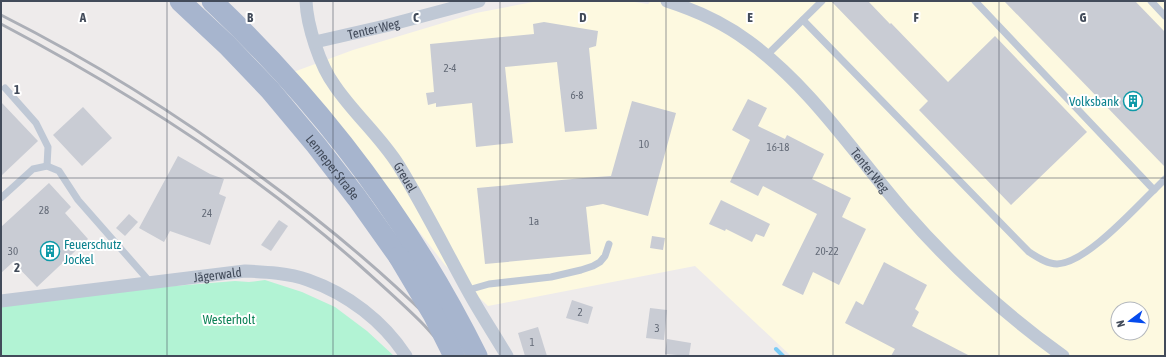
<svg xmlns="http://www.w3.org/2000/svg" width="1166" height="357" font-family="'Asap Condensed',sans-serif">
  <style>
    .commercial { fill: #fdf9e0; fill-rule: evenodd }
    .green { fill: #b2f3d4 }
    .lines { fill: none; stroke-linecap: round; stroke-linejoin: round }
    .stream { stroke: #7acbf5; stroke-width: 4 }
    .building { fill: #c9ccd4 }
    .service { stroke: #bfc8d5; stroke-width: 7 }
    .minor { stroke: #bfc8d5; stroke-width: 13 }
    .primary { stroke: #a7b5ce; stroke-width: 21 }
    .rail { stroke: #acafb7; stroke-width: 3 }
    .primary-bridge { stroke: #a7b5ce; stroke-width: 21 }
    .grid { fill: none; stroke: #424b5a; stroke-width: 1; stroke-opacity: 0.55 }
    .labels { text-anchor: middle; stroke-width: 4; stroke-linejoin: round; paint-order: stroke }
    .number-label { font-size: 11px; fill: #646b78 }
    .street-label { font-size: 13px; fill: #424b5a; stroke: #fff }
    .culture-label { font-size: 13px; fill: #0d838f; stroke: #fff; text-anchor: end }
    .park-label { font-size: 13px; fill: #0d8257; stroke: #fff }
    .grid-label { font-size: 13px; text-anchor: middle; font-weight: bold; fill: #424b5a; stroke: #fff; stroke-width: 4; stroke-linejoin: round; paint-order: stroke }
  </style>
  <rect width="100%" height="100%" fill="#eeebeb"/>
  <!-- commercial -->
  <path class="commercial" d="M538 1H628L648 4 651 1H1165V356H791L695 266 488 306 445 265 337 126 288 74 353 50 476 13ZM1118 309H1142V333H1118Z"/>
  <!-- green -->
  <polygon class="green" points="265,280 302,292 335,307 367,331 394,356 1,356 1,306 150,288 235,281 249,282"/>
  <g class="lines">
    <!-- stream -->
    <polyline class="stream" points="776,349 783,356"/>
  </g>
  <!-- building -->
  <g class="building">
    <polygon points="831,1 868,1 890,24 891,23 948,82 995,36 1087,132 1011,205 919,110 928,101"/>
    <polygon points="1004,1 1135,1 1165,32 1165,167"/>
    <polygon points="544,22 598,31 596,46 589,48 597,129 565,132 557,62 505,67 513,143 476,147 472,103 436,107 436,103 428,105 426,93 434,92 430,44 534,34 533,24"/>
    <polygon points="748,99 767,108 758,126 785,139 787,135 824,154 812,179 851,198 842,217 866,229 839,285 813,272 803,295 782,285 817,214 763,186 758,196 730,182 750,140 732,130"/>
    <polygon points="632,101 676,113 648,216 603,204 586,207 591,254 485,264 477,188 583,178 611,176"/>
    <polygon points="1,102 38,141 1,176"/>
    <polygon points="83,107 112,138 82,166 53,135"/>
    <polygon points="178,156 210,174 224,179 219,194 226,197 210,245 170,231 164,242 139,228"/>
    <polygon points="49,183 71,207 65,213 88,239 37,287 13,262 1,273 1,227"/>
    <polygon points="721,200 770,224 764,237 756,234 752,242 726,229 725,231 709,224"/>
    <polygon points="129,214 138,222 125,236 116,228"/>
    <polygon points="279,220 288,226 271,251 261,245"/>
    <polygon points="652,236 665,238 663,250 650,248"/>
    <polygon points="884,262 927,285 915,309 919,312 912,326 970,356 891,356 895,349 845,323 856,301 863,305"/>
    <polygon points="572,300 593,307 588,324 566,318"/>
    <polygon points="650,308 667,310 664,340 646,338"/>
    <polygon points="538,327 547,356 525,356 518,333"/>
    <polygon points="667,339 691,343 689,356 665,354"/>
  </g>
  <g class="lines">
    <!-- service -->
    <g class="service">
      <polyline points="975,1 1154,190 1165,179"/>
      <polyline points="1151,1 1165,16"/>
      <path d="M803 20 1029 252C1037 257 1047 264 1057 264 1086 263 1133 210 1154 190"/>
      <polyline points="767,55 822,1"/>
      <polyline points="5,88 36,123 48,147 47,166"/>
      <polyline points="1,198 33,169 47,166 59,171 78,200 150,282"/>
      <polyline points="468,290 489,284 551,277 581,270 593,266 600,262 605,256 609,244"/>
    </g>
    <!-- minor -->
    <g class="minor">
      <path id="s1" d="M306 1C307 26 320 66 335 86 354 114 381 137 399 166 424 207 445 249 468 291 480 313 494 334 507 356"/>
      <path id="s2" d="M667 1C695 10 724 23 748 41 810 86 853 152 903 210 950 264 1004 314 1063 356"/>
      <path id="s3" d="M315 42 385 26 479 1"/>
      <path id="s4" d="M1 301 245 271C266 272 288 273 308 280 348 294 383 321 406 356"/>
    </g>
    <!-- primary -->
    <g class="primary">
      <path id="s5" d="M180 1 227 45 270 90 316 145 357 198 399 257"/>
      <path d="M212 1C320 103 411 223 477 356"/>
    </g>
    <!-- rail -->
    <g class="rail">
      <path d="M1 15C92 61 179 115 260 176 320 220 378 268 431 320 443 331 453 344 464 356"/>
      <path d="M1 24C128 91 249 168 357 263 378 282 401 302 421 322 432 333 441 345 451 356"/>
    </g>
    <!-- primary-bridge -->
    <polyline class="primary-bridge" points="399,257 433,314 454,356"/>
  </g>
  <!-- grid -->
  <path class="grid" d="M167 1V356M333 1V356M500 1V356M666 1V356M833 1V356M999 1V356M1 178H1165"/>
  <!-- icons -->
  <defs>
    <symbol id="building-ring" viewBox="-11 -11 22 22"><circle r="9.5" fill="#fff" stroke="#0f9aa8" stroke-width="1.5"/><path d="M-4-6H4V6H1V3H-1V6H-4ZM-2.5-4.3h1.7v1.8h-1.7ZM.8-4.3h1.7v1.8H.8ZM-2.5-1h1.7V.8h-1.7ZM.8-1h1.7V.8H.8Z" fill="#0f9aa8"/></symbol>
  </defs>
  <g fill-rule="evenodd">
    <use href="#building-ring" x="1122" y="90" width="22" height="22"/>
    <use href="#building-ring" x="39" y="240" width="22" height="22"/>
  </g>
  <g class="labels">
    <!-- number labels -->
    <g class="number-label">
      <text x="450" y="72">2-4</text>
      <text x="577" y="99">6-8</text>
      <text x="644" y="148">10</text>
      <text x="778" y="151">16-18</text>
      <text x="44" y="214">28</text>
      <text x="207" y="217">24</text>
      <text x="534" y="225">1a</text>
      <text x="13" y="255">30</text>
      <text x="827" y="255">20-22</text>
      <text x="580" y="316">2</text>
      <text x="657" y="332">3</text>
      <text x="532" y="346">1</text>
    </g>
    <!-- street labels -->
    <g class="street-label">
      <text dy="5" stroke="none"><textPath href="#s3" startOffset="60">Tenter Weg</textPath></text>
      <text dy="5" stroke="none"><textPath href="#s5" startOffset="226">Lenneper Straße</textPath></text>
      <text dy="5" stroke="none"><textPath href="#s2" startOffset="269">Tenter Weg</textPath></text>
      <text dy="5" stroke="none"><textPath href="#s1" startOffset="206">Greuel</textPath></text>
      <text dy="5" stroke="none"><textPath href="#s4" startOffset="218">Jägerwald</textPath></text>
    </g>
    <!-- culture labels -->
    <g class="culture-label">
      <text x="1119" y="106">Volksbank</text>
      <text x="64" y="249" text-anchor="start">Feuerschutz<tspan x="64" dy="15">Jockel</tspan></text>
    </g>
    <!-- park labels -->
    <g class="park-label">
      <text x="229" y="324">Westerholt</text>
    </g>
  </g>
  <g class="grid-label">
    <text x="83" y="22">A</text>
    <text x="250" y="22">B</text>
    <text x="416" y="22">C</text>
    <text x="583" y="22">D</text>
    <text x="750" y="22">E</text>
    <text x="916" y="22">F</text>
    <text x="1083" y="22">G</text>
    <text x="17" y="94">1</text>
    <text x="17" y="272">2</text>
  </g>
  <!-- border -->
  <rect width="1166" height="357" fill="none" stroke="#424b5a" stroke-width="4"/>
  <!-- north arrow -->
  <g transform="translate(1130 321) rotate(254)"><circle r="19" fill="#ffffff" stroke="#b3b7bd"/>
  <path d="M0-3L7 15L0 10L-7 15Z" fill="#064bed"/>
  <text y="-6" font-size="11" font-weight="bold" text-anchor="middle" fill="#424b5a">N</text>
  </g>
</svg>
